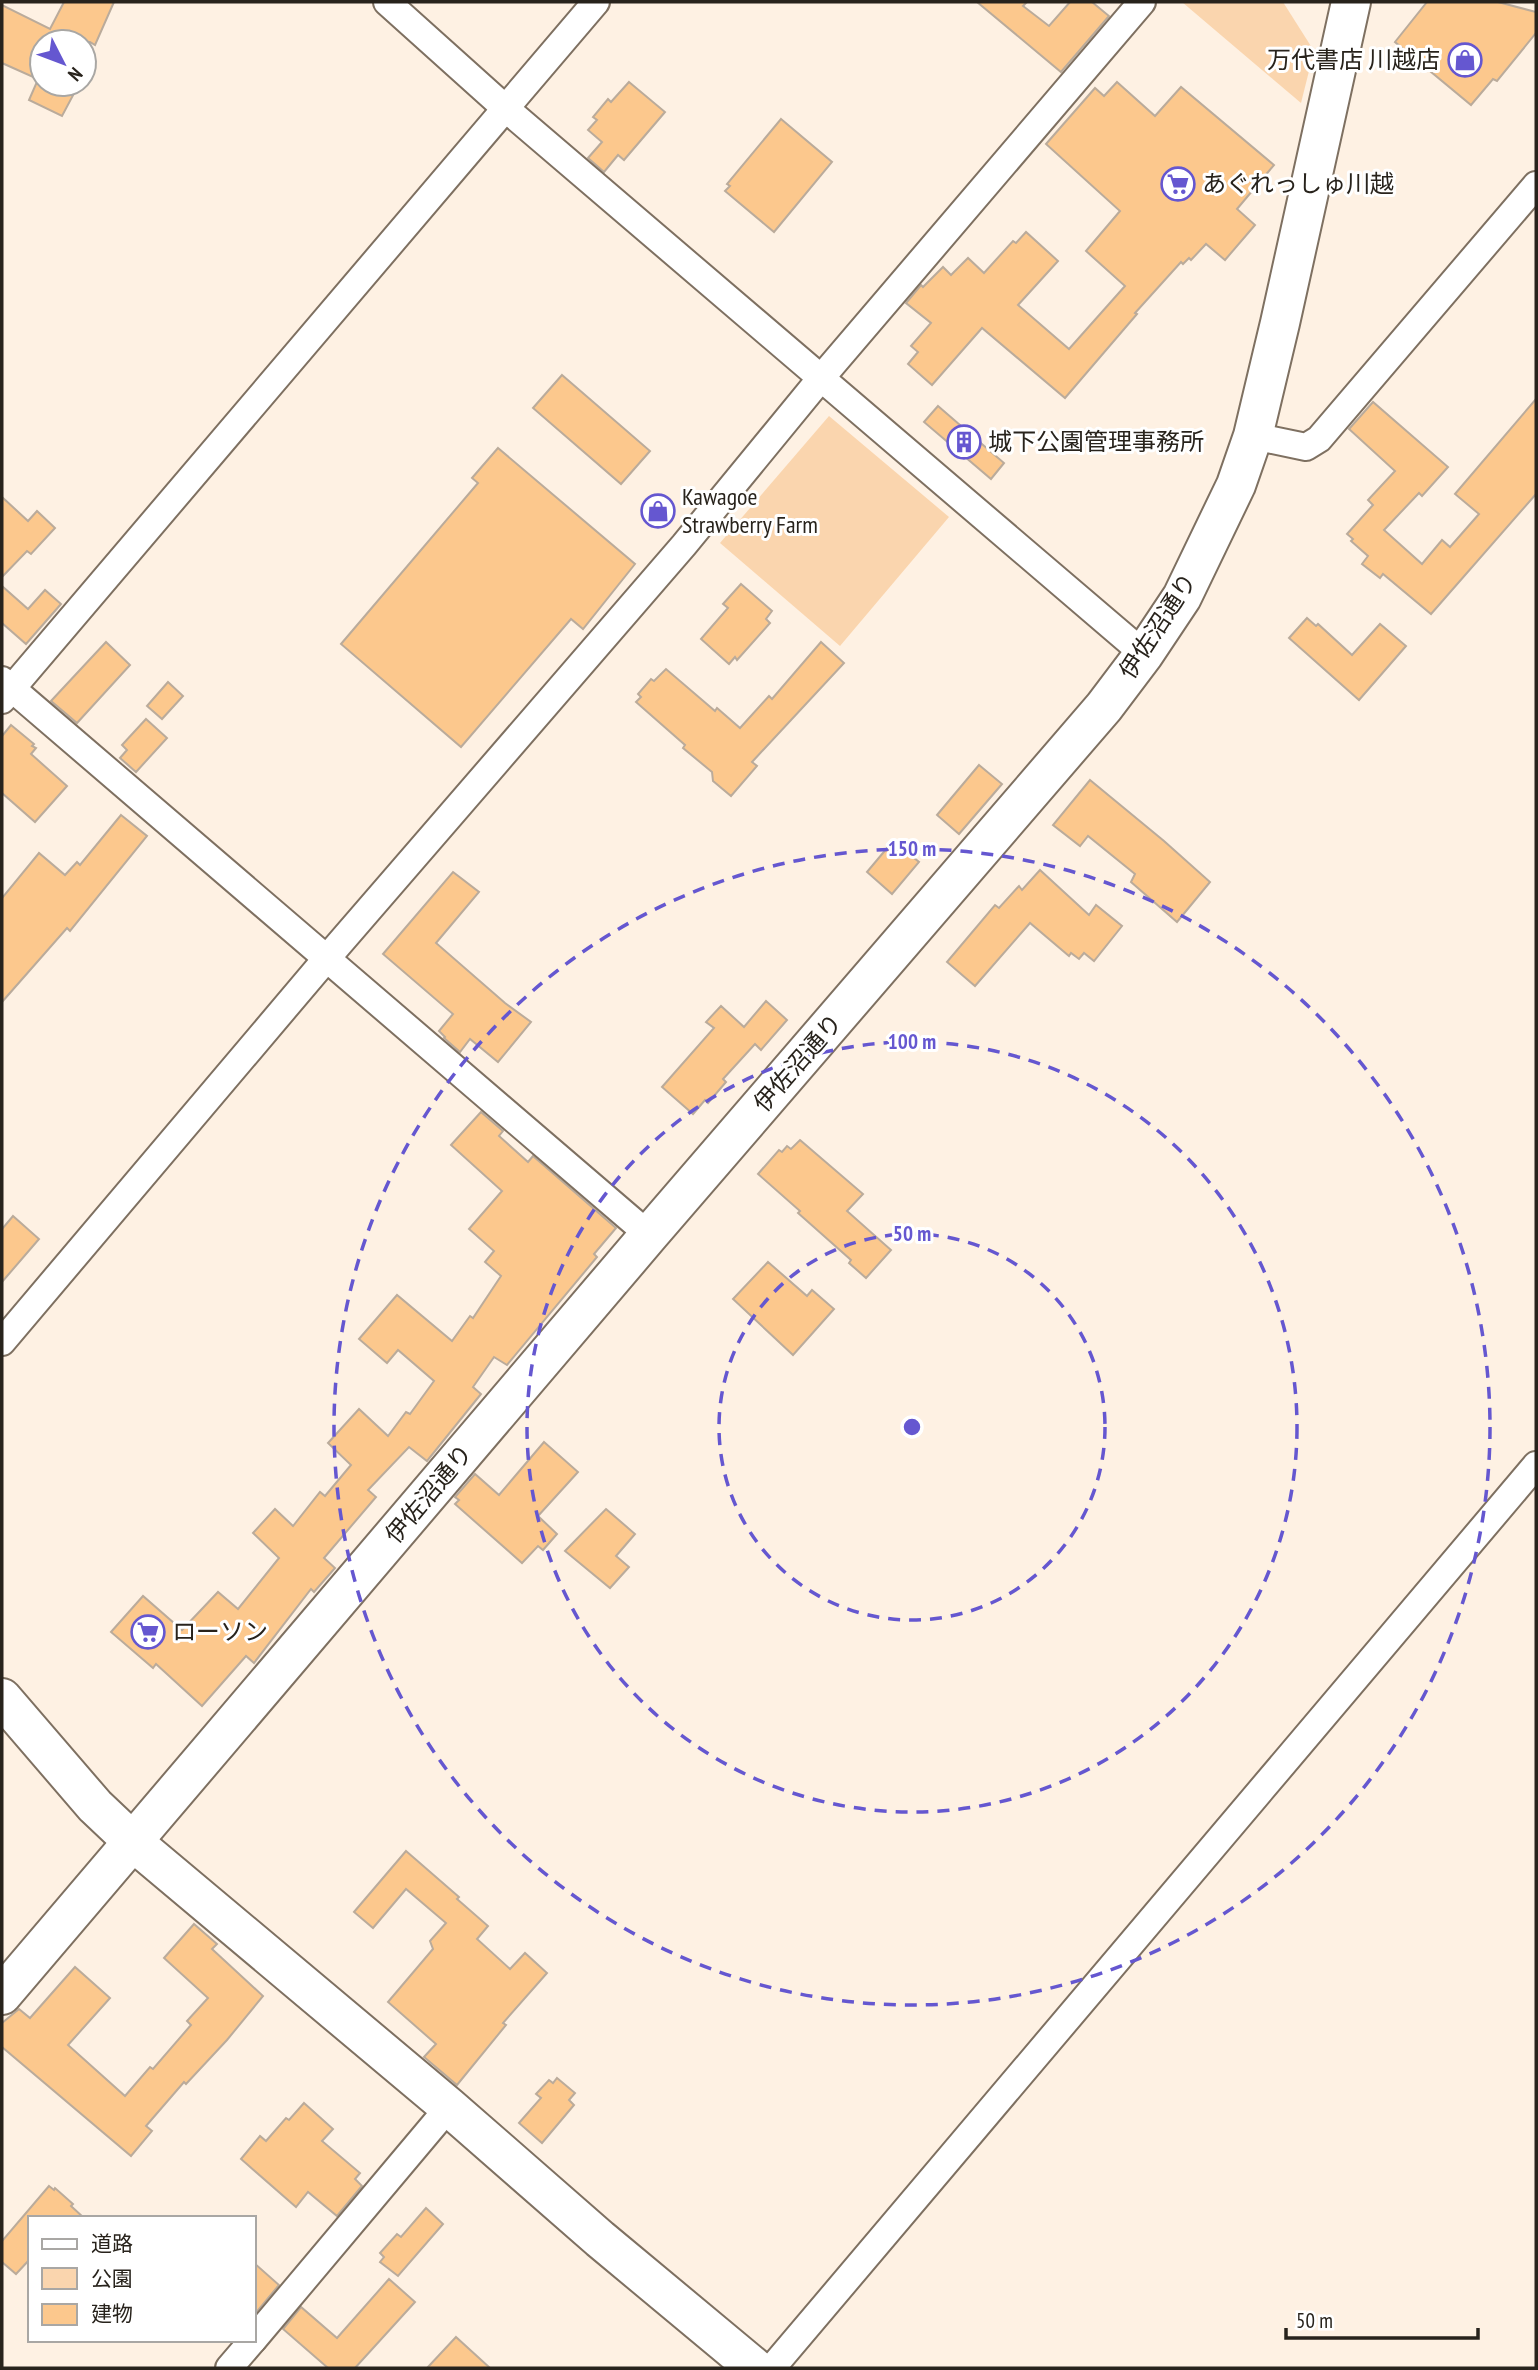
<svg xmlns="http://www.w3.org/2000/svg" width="1538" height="2370" font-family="'PT Sans Narrow','Noto Sans JP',sans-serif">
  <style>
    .green { fill: #fad5ae }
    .building { fill: #fcc88d; stroke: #baab9b; stroke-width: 2 }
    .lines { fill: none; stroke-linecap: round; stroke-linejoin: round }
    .street-casing { stroke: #7e7061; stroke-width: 30 }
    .secondary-casing { stroke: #7e7061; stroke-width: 42 }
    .street { stroke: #fff; stroke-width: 26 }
    .secondary { stroke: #fff; stroke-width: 38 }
    .ring { fill: none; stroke: #6557d0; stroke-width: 3.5; stroke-dasharray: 12 9 }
    .labels { text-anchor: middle; stroke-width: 6; stroke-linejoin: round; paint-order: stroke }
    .poi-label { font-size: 24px; fill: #28231c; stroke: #fff; text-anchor: start }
    .street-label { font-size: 24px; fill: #28231c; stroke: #fff }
    .centre { fill: #6557d0; stroke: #fff; stroke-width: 3.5 }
    .ring-label { font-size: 21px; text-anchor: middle; font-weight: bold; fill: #6557d0; stroke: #fff; stroke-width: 6; stroke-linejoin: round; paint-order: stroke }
  </style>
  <rect width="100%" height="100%" fill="#fef1e3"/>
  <!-- green -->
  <g class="green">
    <polygon points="1182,2 1283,2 1314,51 1301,103"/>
    <polygon points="829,416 949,517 840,646 720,543"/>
  </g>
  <!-- building -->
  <g class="building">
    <polygon points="64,2 114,2 95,45 90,42 42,42 42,81 2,63 2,5 50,29"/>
    <polygon points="977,2 1027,2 1023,6 1049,26 1070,2 1092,2 1109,16 1061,72"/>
    <polygon points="1427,2 1498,2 1536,12 1536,33 1497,81 1493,79 1471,105 1395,42"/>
    <polygon points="629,82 665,112 624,160 618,155 604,172 588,158 602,142 588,130 597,120 593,117 608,99 611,102"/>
    <polygon points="1117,82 1155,116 1181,87 1274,165 1237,209 1255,225 1225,260 1206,244 1191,260 1189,258 1183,264 1181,262 1135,313 1137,314 1065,398 982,328 932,385 908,364 918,352 911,346 931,323 906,303 921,285 923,287 943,267 951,275 968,258 984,273 1013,241 1016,243 1026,232 1058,261 1018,305 1069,349 1125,286 1086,251 1120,211 1046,144 1095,88 1104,96"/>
    <polygon points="36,84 79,84 62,116 29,100"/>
    <polygon points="781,119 832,162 774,232 725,191 730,186 727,184"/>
    <polygon points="562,375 650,451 621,484 533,408"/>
    <polygon points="1536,399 1536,494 1431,614 1383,574 1380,578 1362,564 1368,556 1351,541 1353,539 1347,534 1373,505 1368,500 1395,471 1349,429 1373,402 1448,467 1422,496 1419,493 1384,530 1422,564 1442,540 1450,547 1479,514 1455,494"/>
    <polygon points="938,406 1004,463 991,479 924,422"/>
    <polygon points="498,448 635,564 583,629 571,619 461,747 341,644 478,483 472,478"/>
    <polygon points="2,497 28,521 37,511 55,528 31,554 27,551 2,577"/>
    <polygon points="741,584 772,611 766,619 770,623 737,660 735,657 729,664 701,639 728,608 723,604"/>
    <polygon points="2,586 28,609 45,590 61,604 26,644 2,623"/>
    <polygon points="1307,618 1316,626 1318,624 1352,655 1380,624 1406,646 1359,700 1289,638"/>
    <polygon points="106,642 130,665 77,723 51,701"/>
    <polygon points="821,642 844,663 752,762 757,766 731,796 713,781 712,772 683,748 685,745 636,702 641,697 638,694 651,679 654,681 666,669 715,711 717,708 740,728 769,696 772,699"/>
    <polygon points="168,682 183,696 162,719 147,706"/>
    <polygon points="146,719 167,738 136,772 120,758 127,750 122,745"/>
    <polygon points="11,725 34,744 32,746 36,748 31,754 67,786 35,822 2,793 2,736"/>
    <polygon points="979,765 1002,784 959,834 937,815"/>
    <polygon points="1090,780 1164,841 1210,882 1177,922 1131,882 1135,874 1088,836 1080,846 1053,825"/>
    <polygon points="121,815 147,836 70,931 67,928 2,1002 2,898 39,853 65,875 77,862 80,865"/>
    <polygon points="893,841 919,862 892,894 867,872"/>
    <polygon points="1040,870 1089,915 1096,905 1122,926 1094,961 1084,953 1079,959 1071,953 1069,956 1030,923 975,986 947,962 995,905 999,908 1019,886 1022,890"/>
    <polygon points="453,872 479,892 436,943 505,1003 531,1022 498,1062 470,1039 460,1052 444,1038 445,1037 439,1031 453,1014 383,954"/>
    <polygon points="766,1001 787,1020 761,1050 755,1044 723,1079 726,1082 708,1103 705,1100 693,1114 662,1087 714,1028 706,1022 721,1006 744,1027"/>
    <polygon points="481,1112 503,1131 499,1136 528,1162 533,1156 616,1228 594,1254 597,1257 507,1365 494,1357 473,1387 481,1394 427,1461 409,1447 368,1490 376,1497 324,1558 335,1568 314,1592 311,1589 254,1663 246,1656 202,1706 156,1664 153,1668 111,1632 143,1596 182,1630 218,1592 238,1609 279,1558 253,1533 275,1509 293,1526 320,1492 325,1496 351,1465 328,1443 359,1409 388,1436 406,1412 410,1414 434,1381 398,1350 387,1363 359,1339 397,1295 452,1341 470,1316 473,1318 501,1276 485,1262 494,1251 469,1229 502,1191 451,1145"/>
    <polygon points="800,1140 863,1194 847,1211 891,1250 866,1278 849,1263 851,1260 798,1213 800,1211 758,1174 779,1150 782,1152 787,1146 791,1149"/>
    <polygon points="13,1216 39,1239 2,1282 2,1229"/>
    <polygon points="768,1262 807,1296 812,1290 834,1309 793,1355 733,1299"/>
    <polygon points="544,1442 578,1472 538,1516 557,1534 543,1550 538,1546 522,1563 455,1504 459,1500 455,1497 475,1474 499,1495"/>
    <polygon points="606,1509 635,1534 616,1556 629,1567 610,1588 565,1551"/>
    <polygon points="406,1851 459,1897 457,1899 488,1926 477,1939 510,1969 525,1953 547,1973 503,2023 506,2025 457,2085 424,2057 436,2044 388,2002 433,1949 430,1941 446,1923 406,1889 373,1928 354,1912"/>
    <polygon points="194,1924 217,1944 212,1949 263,1996 227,2040 186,2084 184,2082 146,2126 152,2131 131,2156 2,2047 2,2023 19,2009 30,2018 75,1967 110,1998 68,2045 125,2096 150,2067 153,2069 191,2025 187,2021 208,1998 164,1958"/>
    <polygon points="557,2078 575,2093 569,2100 574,2105 542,2143 519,2123 541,2098 536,2094 549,2080 553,2083"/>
    <polygon points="304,2103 333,2129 322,2141 360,2173 355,2179 362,2186 337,2216 308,2192 296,2207 241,2159 260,2136 266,2141 286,2118 289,2120"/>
    <polygon points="49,2186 54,2190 55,2188 73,2204 71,2206 84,2218 30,2218 30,2259 16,2274 2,2262 2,2241"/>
    <polygon points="426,2208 443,2224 398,2276 380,2262 384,2257 380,2253 397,2234 401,2237"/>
    <polygon points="254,2263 279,2285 254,2315"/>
    <polygon points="389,2279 415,2302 355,2368 328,2368 283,2329 301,2307 337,2338"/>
    <polygon points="456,2337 490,2368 427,2368"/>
  </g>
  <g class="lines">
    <defs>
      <g id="street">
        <polyline points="387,2 505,108 1144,654"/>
        <polyline points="1253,436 1306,447 1319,439 1536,185"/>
        <polyline points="2,680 649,1235"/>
        <polyline points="2,700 596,2"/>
        <polyline points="2,1342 327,958 684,545 821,378 1142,2"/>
        <polyline points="254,2339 449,2107"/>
        <polyline points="229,2368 253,2340"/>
        <polyline points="772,2368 1536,1465"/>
      </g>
      <g id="secondary">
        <polyline points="2,1698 95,1806 132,1841 449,2107 600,2239 755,2368"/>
        <polyline points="2,1995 649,1235 1104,707 1144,654 1182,597 1236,485 1253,436 1280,323 1351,2"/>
      </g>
    </defs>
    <!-- street casing -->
    <use href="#street" class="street-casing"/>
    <!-- secondary casing -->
    <use href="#secondary" class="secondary-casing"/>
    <!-- street -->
    <use href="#street" class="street"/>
    <!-- secondary -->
    <use href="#secondary" class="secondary"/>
  </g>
  <!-- distance rings -->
  <g class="ring">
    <circle cx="912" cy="1427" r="193"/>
    <circle cx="912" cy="1427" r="385"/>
    <circle cx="912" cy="1427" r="578"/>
  </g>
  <!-- icons -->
  <defs>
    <symbol id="shop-ring" viewBox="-11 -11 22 22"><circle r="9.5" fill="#fff" stroke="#6557d0" stroke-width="1.5"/><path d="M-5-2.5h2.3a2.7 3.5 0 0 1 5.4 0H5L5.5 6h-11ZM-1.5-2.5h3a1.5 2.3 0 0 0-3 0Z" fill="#6557d0"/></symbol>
    <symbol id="supermarket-ring" viewBox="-11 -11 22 22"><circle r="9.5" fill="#fff" stroke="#6557d0" stroke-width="1.5"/><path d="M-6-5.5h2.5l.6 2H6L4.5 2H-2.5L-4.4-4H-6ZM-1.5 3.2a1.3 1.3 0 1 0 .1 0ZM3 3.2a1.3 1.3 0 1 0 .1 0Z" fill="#6557d0"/></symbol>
    <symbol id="building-ring" viewBox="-11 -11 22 22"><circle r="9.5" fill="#fff" stroke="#6557d0" stroke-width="1.5"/><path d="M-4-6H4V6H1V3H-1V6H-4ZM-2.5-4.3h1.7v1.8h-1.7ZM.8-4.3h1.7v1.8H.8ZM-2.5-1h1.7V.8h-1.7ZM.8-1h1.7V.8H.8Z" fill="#6557d0"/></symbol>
  </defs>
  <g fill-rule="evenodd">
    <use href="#shop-ring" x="1446" y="41" width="38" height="38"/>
    <use href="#supermarket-ring" x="1159" y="165" width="38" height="38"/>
    <use href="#building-ring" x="945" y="423" width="38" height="38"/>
    <use href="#shop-ring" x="639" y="492" width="38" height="38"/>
    <use href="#supermarket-ring" x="129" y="1613" width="38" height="38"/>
  </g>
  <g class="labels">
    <!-- poi labels -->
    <g class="poi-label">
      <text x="1440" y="68" text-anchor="end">万代書店 川越店</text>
      <text x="1202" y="192">あぐれっしゅ川越</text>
      <text x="988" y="450">城下公園管理事務所</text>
      <text x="682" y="505">Kawagoe<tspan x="682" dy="28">Strawberry Farm</tspan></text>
      <text x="172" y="1640">ローソン</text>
    </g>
    <!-- street labels -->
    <g class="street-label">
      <text transform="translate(1158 626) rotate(-57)" y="8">伊佐沼通り</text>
      <text transform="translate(798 1063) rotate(-49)" y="8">伊佐沼通り</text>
      <text transform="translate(429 1494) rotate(-50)" y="8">伊佐沼通り</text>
    </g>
  </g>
  <circle cx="912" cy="1427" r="10" class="centre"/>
  <g class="ring-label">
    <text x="912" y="856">150 m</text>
    <text x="912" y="1049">100 m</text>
    <text x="912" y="1241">50 m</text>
  </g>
  <!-- border -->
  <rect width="1538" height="2370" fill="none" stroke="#28231c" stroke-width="7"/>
  <!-- legend -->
  <rect x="28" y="2216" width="228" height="126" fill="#ffffff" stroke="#a9a7a4" stroke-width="2"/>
  <rect x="42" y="2239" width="35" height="10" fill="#ffffff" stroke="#a9a7a4" stroke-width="2"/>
  <text x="91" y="2251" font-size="21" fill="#28231c">道路</text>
  <rect x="42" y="2268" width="35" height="21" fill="#fad5ae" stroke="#a9a7a4" stroke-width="2"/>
  <text x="91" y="2286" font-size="21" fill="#28231c">公園</text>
  <rect x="42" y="2304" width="35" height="21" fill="#fcc88d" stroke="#a9a7a4" stroke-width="2"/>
  <text x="91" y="2321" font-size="21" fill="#28231c">建物</text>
  <!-- north arrow -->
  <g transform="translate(63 63) rotate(132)"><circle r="33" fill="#ffffff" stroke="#a9a7a4" stroke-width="2"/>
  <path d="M0-5L12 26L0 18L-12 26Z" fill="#6557d0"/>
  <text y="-10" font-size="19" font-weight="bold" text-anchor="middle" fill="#28231c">N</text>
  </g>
  <!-- scale -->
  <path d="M1286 2328v10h192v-10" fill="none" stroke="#28231c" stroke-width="3.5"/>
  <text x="1296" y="2328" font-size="21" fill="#28231c" stroke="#ffffff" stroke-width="5" paint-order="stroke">50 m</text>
</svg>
